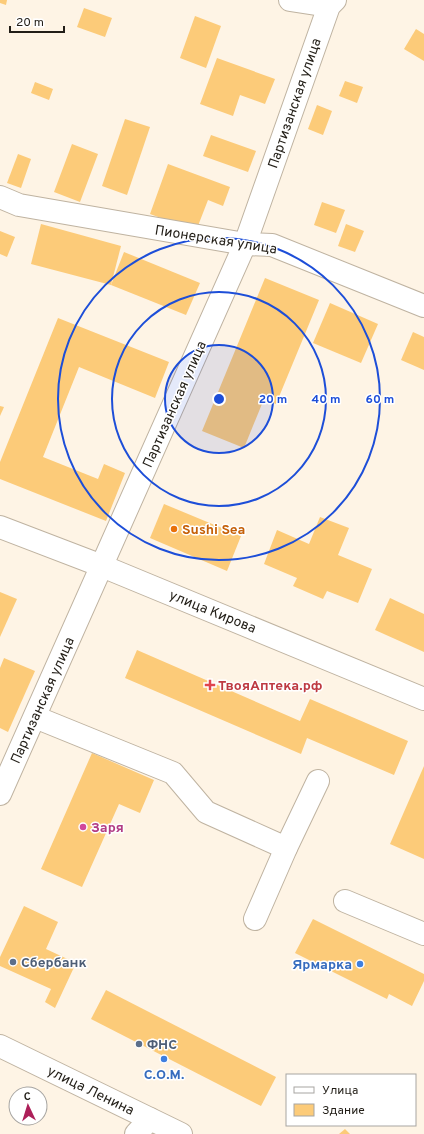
<svg xmlns="http://www.w3.org/2000/svg" width="424" height="1134" font-family="Overpass,sans-serif">
  <style>
    .building { fill: #fccb79 }
    .lines { fill: none; stroke-linecap: round; stroke-linejoin: round }
    .minor-casing { stroke: #bfb3a1; stroke-width: 24 }
    .major-casing { stroke: #bfb3a1; stroke-width: 24 }
    .minor { stroke: #fff; stroke-width: 22 }
    .major { stroke: #fff; stroke-width: 22 }
    .ring { fill: none; stroke: #1d4ed8; stroke-width: 2 }
    .food-dot { fill: #e8710a; stroke: #fff; stroke-width: 1.5 }
    .health-dot { fill: #e0444e; stroke: #fff; stroke-width: 1.5 }
    .hotel-dot { fill: #d1479c; stroke: #fff; stroke-width: 1.5 }
    .service-dot { fill: #5c6f8a; stroke: #fff; stroke-width: 1.5 }
    .shop-dot { fill: #3f7fe0; stroke: #fff; stroke-width: 1.5 }
    .labels { text-anchor: middle; stroke-width: 3; stroke-linejoin: round; paint-order: stroke }
    .street-label { font-size: 14px; fill: #221e17; stroke: #fff }
    .food-label { font-size: 14px; font-weight: bold; fill: #c56008; stroke: #fff; text-anchor: start }
    .health-label { font-size: 14px; font-weight: bold; fill: #be3a42; stroke: #fff; text-anchor: start }
    .hotel-label { font-size: 14px; font-weight: bold; fill: #b23c85; stroke: #fff; text-anchor: start }
    .service-label { font-size: 14px; font-weight: bold; fill: #4e5e75; stroke: #fff; text-anchor: start }
    .shop-label { font-size: 14px; font-weight: bold; fill: #366cbe; stroke: #fff; text-anchor: end }
    .centre { fill: #1d4ed8; stroke: #fff; stroke-width: 2 }
    .ring-label { font-size: 12px; text-anchor: middle; font-weight: bold; fill: #1d4ed8; stroke: #fff; stroke-width: 3; stroke-linejoin: round; paint-order: stroke }
  </style>
  <rect width="100%" height="100%" fill="#fef4e5"/>
  <!-- building -->
  <g class="building">
    <polygon points="0,0 7,0 6,5 0,3"/>
    <polygon points="84,8 112,18 105,37 77,27"/>
    <polygon points="195,16 221,26 206,68 180,58"/>
    <polygon points="416,29 424,34 424,61 404,49"/>
    <polygon points="217,58 275,79 265,104 240,95 233,116 200,104"/>
    <polygon points="345,81 363,87 357,103 339,96"/>
    <polygon points="35,82 53,89 49,100 31,93"/>
    <polygon points="317,105 332,111 323,135 308,129"/>
    <polygon points="125,119 150,127 127,195 102,186"/>
    <polygon points="211,135 256,151 248,172 203,156"/>
    <polygon points="72,144 98,154 80,202 54,192"/>
    <polygon points="18,154 31,159 21,188 7,183"/>
    <polygon points="168,164 230,187 223,206 208,200 196,231 150,214"/>
    <polygon points="322,202 345,210 336,233 314,225"/>
    <polygon points="41,224 121,246 111,285 31,264"/>
    <polygon points="346,224 364,231 355,252 338,246"/>
    <polygon points="0,231 15,237 7,257 0,254"/>
    <polygon points="124,252 200,283 186,315 111,285"/>
    <polygon points="265,278 319,300 276,404 264,399 244,448 202,431"/>
    <polygon points="330,303 378,324 361,363 313,343"/>
    <polygon points="58,318 169,362 155,398 79,367 43,457 98,479 104,464 125,473 106,521 0,479 0,462"/>
    <polygon points="413,332 424,337 424,370 401,360"/>
    <polygon points="0,406 4,407 0,416"/>
    <polygon points="164,504 241,536 227,571 150,538"/>
    <polygon points="320,517 349,528 338,555 372,569 358,603 327,591 323,599 293,586 297,578 264,564 277,530 309,544"/>
    <polygon points="0,592 17,599 0,637"/>
    <polygon points="390,598 424,614 424,652 375,630"/>
    <polygon points="137,650 300,721 310,699 408,741 394,775 307,738 301,754 125,678"/>
    <polygon points="4,658 35,671 8,732 0,728 0,668"/>
    <polygon points="92,753 154,780 140,813 119,804 82,887 41,869"/>
    <polygon points="424,766 424,859 390,844"/>
    <polygon points="24,906 58,922 46,949 76,963 55,1008 45,1002 51,989 0,966 0,957"/>
    <polygon points="313,919 424,974 424,981 412,1006 389,994 387,999 295,953"/>
    <polygon points="106,990 276,1077 261,1106 91,1019"/>
    <polygon points="345,1129 350,1134 339,1134"/>
  </g>
  <g class="lines">
    <defs>
      <g id="minor">
        <polyline points="290,0 329,6"/>
        <polyline points="0,197 19,205 245,244 272,245 424,306"/>
        <polyline points="35,717 173,773 206,812 286,848"/>
        <polyline points="0,794 245,244 329,6 335,0"/>
        <polyline points="345,901 424,934"/>
        <polyline points="255,919 286,848 318,781"/>
        <polyline points="0,1046 181,1134"/>
        <polyline points="136,1134 150,1119"/>
      </g>
      <polyline id="major" points="0,527 102,566 424,699"/>
    </defs>
    <!-- minor casing -->
    <use href="#minor" class="minor-casing"/>
    <!-- major casing -->
    <use href="#major" class="major-casing"/>
    <!-- minor -->
    <use href="#minor" class="minor"/>
    <!-- major -->
    <use href="#major" class="major"/>
  </g>
  <!-- distance rings -->
  <circle cx="219" cy="399" r="54" fill="#1d4ed8" fill-opacity=".12"/>
  <g class="ring">
    <circle cx="219" cy="399" r="54"/>
    <circle cx="219" cy="399" r="107"/>
    <circle cx="219" cy="399" r="161"/>
  </g>
  <!-- markers -->
  <circle class="food-dot" cx="174" cy="529" r="4"/>
  <path class="health-dot" d="M208 679h4v4h4v4h-4v4h-4v-4h-4v-4h4z"/>
  <circle class="hotel-dot" cx="83" cy="827" r="4"/>
  <g class="service-dot">
    <circle cx="13" cy="962" r="4"/>
    <circle cx="139" cy="1044" r="4"/>
  </g>
  <g class="shop-dot">
    <circle cx="360" cy="964" r="4"/>
    <circle cx="164" cy="1059" r="4"/>
  </g>
  <g class="labels">
    <!-- street labels -->
    <g class="street-label">
      <text transform="translate(294 103) rotate(-71)" y="5">Партизанская улица</text>
      <text transform="translate(216 239) rotate(9)" y="5">Пионерская улица</text>
      <text transform="translate(174 404) rotate(-66)" y="5">Партизанская улица</text>
      <text transform="translate(213 611) rotate(22)" y="5">улица Кирова</text>
      <text transform="translate(42 700) rotate(-66)" y="5">Партизанская улица</text>
      <text transform="translate(91 1090) rotate(26)" y="5">улица Ленина</text>
    </g>
    <!-- food labels -->
    <g class="food-label">
      <text x="182" y="534">Sushi Sea</text>
    </g>
    <!-- health labels -->
    <g class="health-label">
      <text x="218" y="690">ТвояАптека.рф</text>
    </g>
    <!-- hotel labels -->
    <g class="hotel-label">
      <text x="91" y="832">Заря</text>
    </g>
    <!-- service labels -->
    <g class="service-label">
      <text x="21" y="967">Сбербанк</text>
      <text x="147" y="1049">ФНС</text>
    </g>
    <!-- shop labels -->
    <g class="shop-label">
      <text x="352" y="969">Ярмарка</text>
      <text x="164" y="1079" text-anchor="middle">С.О.М.</text>
    </g>
  </g>
  <circle cx="219" cy="399" r="6" class="centre"/>
  <g class="ring-label">
    <text x="273" y="403">20 m</text>
    <text x="326" y="403">40 m</text>
    <text x="380" y="403">60 m</text>
  </g>
  <!-- legend -->
  <rect x="286" y="1074" width="130" height="52" fill="#ffffff" stroke="#a7a5a2"/>
  <rect x="294" y="1087" width="20" height="6" fill="#ffffff" stroke="#a7a5a2"/>
  <text x="322" y="1094" font-size="12" fill="#221e17">Улица</text>
  <rect x="294" y="1104" width="20" height="12" fill="#fccb79" stroke="#a7a5a2"/>
  <text x="322" y="1114" font-size="12" fill="#221e17">Здание</text>
  <!-- north arrow -->
  <g transform="translate(28 1106) rotate(356)"><circle r="19" fill="#ffffff" stroke="#a7a5a2"/>
  <path d="M0-3L7 15L0 10L-7 15Z" fill="#ad1f59"/>
  <text y="-6" font-size="11" font-weight="bold" text-anchor="middle" fill="#221e17">С</text>
  </g>
  <!-- scale -->
  <path d="M10 26v6h54v-6" fill="none" stroke="#221e17" stroke-width="2"/>
  <text x="16" y="26" font-size="12" fill="#221e17" stroke="#ffffff" stroke-width="3" paint-order="stroke">20 m</text>
</svg>
